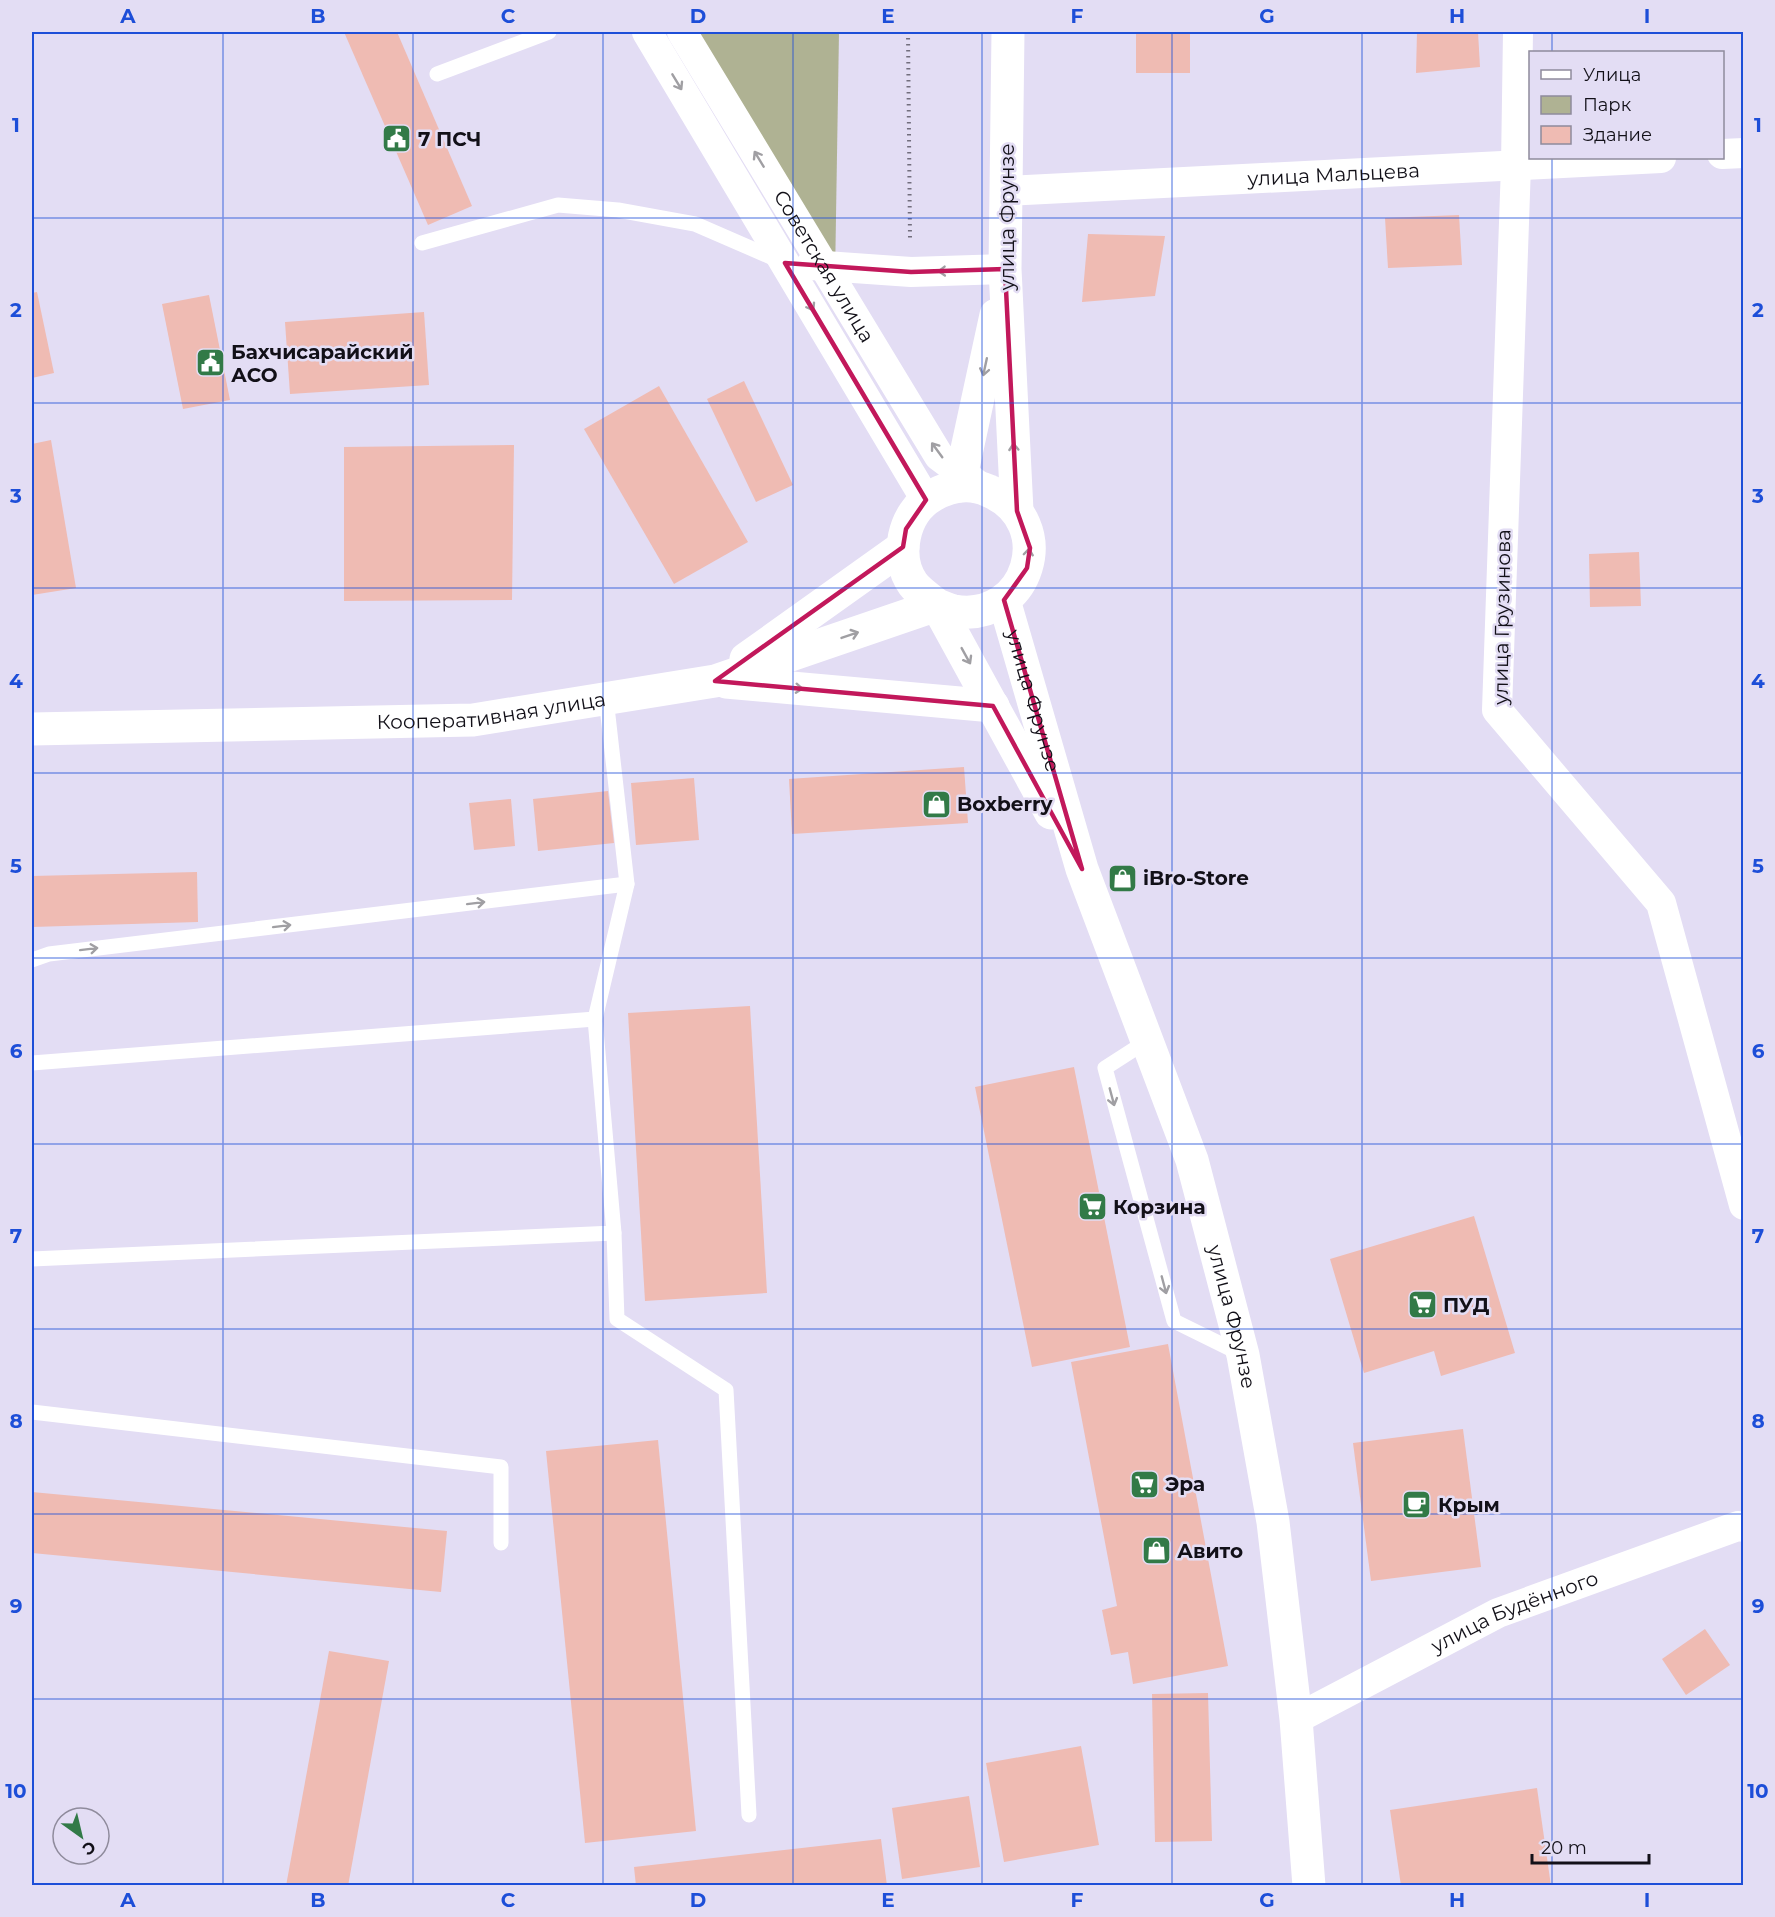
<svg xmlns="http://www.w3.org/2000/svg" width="1775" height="1917" font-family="Montserrat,sans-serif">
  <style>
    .green { fill: #afb293 }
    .building { fill: #efbbb3 }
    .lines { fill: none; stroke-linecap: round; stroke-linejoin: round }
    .path { stroke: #726e7d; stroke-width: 4; stroke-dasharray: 1.5 4.5; stroke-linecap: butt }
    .service { stroke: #fff; stroke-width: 15 }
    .minor { stroke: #fff; stroke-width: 30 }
    .secondary { stroke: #fff; stroke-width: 33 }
    .oneway { stroke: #a09fa3 }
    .marked { fill: none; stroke: #c2185b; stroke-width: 4.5; stroke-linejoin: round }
    .grid { fill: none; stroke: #1d4ed8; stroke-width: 1.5; stroke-opacity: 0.55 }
    .labels { text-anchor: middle; stroke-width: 5; stroke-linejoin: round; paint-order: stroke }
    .poi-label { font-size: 20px; font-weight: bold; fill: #121018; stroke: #e3ddf4; text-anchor: start }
    .street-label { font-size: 20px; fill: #121018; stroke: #e3ddf4 }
    .neatline { fill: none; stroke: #1d4ed8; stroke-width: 2 }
    .grid-label { font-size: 20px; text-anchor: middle; font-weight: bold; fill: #1d4ed8 }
  </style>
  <rect width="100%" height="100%" fill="#e3ddf4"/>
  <!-- green -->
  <polygon class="green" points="697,32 839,32 835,279"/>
  <!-- building -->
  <g class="building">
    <polygon points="344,32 397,32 472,206 428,225"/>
    <rect x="1136" y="32" width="54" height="41"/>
    <polygon points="1417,32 1478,32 1480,67 1416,73"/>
    <polygon points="1459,215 1462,265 1388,268 1385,218"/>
    <polygon points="1088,234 1165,236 1155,296 1082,302"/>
    <polygon points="37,292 54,373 32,378 32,293"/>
    <polygon points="209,295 230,400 183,409 162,304"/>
    <polygon points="424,312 429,385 290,394 285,322"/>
    <polygon points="744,381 793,485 756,502 707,399"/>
    <polygon points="659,386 748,542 674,584 584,429"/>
    <polygon points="51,440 76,588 32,595 32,444"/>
    <polygon points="514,445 512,600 344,601 344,447"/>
    <polygon points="1639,552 1641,606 1590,607 1589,554"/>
    <polygon points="964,767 968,823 792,834 789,779"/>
    <polygon points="694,778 699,840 636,845 631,783"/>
    <polygon points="608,791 614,843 538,851 533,799"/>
    <polygon points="511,799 515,846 474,850 469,803"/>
    <polygon points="197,872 198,922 32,927 32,876"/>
    <polygon points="750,1006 767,1293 645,1301 628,1013"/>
    <polygon points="1074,1067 1130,1347 1032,1367 975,1087"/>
    <polygon points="1474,1216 1515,1353 1441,1376 1434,1351 1364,1373 1330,1259"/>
    <polygon points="1168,1344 1228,1666 1133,1684 1128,1652 1111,1655 1102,1610 1117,1606 1071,1362"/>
    <polygon points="1463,1429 1481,1567 1371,1581 1353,1443"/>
    <polygon points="658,1440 696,1831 585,1843 546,1451"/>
    <polygon points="32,1492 447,1531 441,1592 32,1553"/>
    <polygon points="1705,1629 1730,1665 1686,1695 1662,1659"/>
    <polygon points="329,1651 389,1661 348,1886 286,1886"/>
    <polygon points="1208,1693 1212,1841 1155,1842 1152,1694"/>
    <polygon points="1081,1746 1099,1845 1004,1862 986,1763"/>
    <polygon points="1537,1788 1551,1886 1401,1886 1390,1810"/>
    <polygon points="969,1796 980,1867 902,1879 892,1808"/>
    <polygon points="881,1839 887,1886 636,1886 634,1867"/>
  </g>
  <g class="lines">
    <!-- path -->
    <polyline class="path" points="908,32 910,238"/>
    <!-- service -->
    <g class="service">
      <polyline points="437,74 549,32"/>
      <polyline points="422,243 558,205 618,210 695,224 780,261"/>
      <polyline points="32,960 49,954 627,884"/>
      <polyline points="1147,1041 1105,1068 1174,1321 1241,1354"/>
      <polyline points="32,1063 595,1019 627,884 606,698"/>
      <polyline points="614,1233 617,1319 726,1390 749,1815"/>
      <polyline points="32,1259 614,1233 595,1019"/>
      <polyline points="32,1412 501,1467 501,1543"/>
    </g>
    <!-- minor -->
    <g class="minor">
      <polyline points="647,32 926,500"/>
      <path id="s1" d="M682 32 939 456 979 486"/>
      <polyline points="1518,32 1516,165 1497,710 1661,903 1744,1205"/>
      <polyline points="1722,154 1744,153"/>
      <path id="s2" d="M1006 191 1661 158"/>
      <polyline points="811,265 911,272 1005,269"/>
      <path id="s3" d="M1296 1719 1498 1613 1738 1526 1744 1527"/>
    </g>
    <!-- secondary -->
    <g class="secondary">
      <polyline points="1008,32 1005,269 1017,511"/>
      <polyline points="959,486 996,315"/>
      <path id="s4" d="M1004 600 1082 869 1192 1160 1243 1355 1273 1522 1296 1719 1309 1886"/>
      <path d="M937 605C943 607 949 610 954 611 1028 624 1061 522 989 491 970 482 949 486 932 496 903 513 894 557 913 584 919 592 930 599 937 605L1051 813"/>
      <polyline points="746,659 903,547"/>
      <polyline points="726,682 993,706"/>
      <path id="s5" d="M32 729 473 720 715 681 937 605"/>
    </g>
  </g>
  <!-- one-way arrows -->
  <defs><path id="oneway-shaft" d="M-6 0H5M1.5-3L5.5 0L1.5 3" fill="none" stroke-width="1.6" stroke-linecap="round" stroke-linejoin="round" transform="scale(1.5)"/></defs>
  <g class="oneway">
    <use href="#oneway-shaft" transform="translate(677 82) rotate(59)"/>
    <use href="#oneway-shaft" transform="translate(759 159) rotate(-121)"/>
    <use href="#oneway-shaft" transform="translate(947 271) rotate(178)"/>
    <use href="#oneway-shaft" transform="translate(809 303) rotate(59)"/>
    <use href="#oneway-shaft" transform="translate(985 367) rotate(102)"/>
    <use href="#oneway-shaft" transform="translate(937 450) rotate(-126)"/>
    <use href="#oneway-shaft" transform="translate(1014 452) rotate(-93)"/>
    <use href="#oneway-shaft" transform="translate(1028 557) rotate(-83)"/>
    <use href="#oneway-shaft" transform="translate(850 635) rotate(-19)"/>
    <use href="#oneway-shaft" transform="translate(966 656) rotate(61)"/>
    <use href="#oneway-shaft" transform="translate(794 688) rotate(5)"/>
    <use href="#oneway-shaft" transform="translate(476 903) rotate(-7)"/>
    <use href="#oneway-shaft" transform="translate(282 926) rotate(-7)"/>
    <use href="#oneway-shaft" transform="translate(89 949) rotate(-7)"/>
    <use href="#oneway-shaft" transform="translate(1112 1097) rotate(75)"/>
    <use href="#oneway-shaft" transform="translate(1164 1285) rotate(75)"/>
  </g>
  <!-- marked area -->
  <path class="marked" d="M785 263 911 272 1005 269 1017 511 1030 548 1027 568 1004 600 1082 869 993 706 715 681 903 547 906 529 926 500Z"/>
  <!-- grid -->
  <path class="grid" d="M223 32V1886M413 32V1886M603 32V1886M793 32V1886M982 32V1886M1172 32V1886M1362 32V1886M1552 32V52M1552 158V1886M32 218H1744M32 403H1744M32 588H1744M32 773H1744M32 958H1744M32 1144H1744M32 1329H1744M32 1514H1744M32 1699H1744"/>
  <!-- icons -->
  <defs>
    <symbol id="civic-square" viewBox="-11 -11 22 22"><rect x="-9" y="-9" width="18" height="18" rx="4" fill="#327a47" stroke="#e3ddf4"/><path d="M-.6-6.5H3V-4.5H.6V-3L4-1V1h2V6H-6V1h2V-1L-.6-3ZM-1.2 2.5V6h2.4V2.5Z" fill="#fff"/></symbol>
    <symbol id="shop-square" viewBox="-11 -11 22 22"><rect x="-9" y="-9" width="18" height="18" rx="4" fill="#327a47" stroke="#e3ddf4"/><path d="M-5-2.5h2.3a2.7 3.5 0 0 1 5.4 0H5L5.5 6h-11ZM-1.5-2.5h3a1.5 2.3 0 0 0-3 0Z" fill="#fff"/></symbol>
    <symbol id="supermarket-square" viewBox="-11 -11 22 22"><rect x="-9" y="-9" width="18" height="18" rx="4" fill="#327a47" stroke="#e3ddf4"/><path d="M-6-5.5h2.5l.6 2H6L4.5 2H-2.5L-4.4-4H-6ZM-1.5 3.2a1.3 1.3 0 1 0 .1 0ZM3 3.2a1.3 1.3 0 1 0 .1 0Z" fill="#fff"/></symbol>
    <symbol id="cafe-square" viewBox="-11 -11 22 22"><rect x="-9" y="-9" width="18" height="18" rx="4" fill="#327a47" stroke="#e3ddf4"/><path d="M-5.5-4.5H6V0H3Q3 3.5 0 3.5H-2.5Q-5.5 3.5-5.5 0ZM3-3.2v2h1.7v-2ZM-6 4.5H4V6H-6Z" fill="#fff"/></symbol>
  </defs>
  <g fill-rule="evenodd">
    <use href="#civic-square" x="380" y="122" width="33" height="33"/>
    <use href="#civic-square" x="194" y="346" width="33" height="33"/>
    <use href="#shop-square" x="920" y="788" width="33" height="33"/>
    <use href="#shop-square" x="1106" y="862" width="33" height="33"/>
    <use href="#supermarket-square" x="1076" y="1190" width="33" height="33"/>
    <use href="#supermarket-square" x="1406" y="1288" width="33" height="33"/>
    <use href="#supermarket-square" x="1128" y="1468" width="33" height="33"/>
    <use href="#cafe-square" x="1400" y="1488" width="33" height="33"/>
    <use href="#shop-square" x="1140" y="1534" width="33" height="33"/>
  </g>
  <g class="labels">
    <!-- poi labels -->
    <g class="poi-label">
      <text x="418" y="146">7 ПСЧ</text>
      <text x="231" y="359">Бахчисарайский<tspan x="231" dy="23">АСО</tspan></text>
      <text x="957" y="811">Boxberry</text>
      <text x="1143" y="885">iBro-Store</text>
      <text x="1113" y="1214">Корзина</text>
      <text x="1443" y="1312">ПУД</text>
      <text x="1165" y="1491">Эра</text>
      <text x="1438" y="1512">Крым</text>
      <text x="1177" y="1558">Авито</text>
    </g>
    <!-- street labels -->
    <g class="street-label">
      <text dy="7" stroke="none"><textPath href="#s2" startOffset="328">улица Мальцева</textPath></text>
      <text transform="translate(1007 217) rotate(-90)" y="7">улица Фрунзе</text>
      <text dy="7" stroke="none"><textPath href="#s1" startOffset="274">Советская улица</textPath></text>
      <text transform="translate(1502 617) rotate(-89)" y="7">улица Грузинова</text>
      <text dy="7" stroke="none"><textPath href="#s4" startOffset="105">улица Фрунзе</textPath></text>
      <text dy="7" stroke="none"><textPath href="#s5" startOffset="460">Кооперативная улица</textPath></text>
      <text dy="7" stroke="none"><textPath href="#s4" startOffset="753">улица Фрунзе</textPath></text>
      <text dy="7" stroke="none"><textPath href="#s3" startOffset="244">улица Будённого</textPath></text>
    </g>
  </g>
  <!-- border -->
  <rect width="1775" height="1917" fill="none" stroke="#e3ddf4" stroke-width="66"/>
  <!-- legend -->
  <rect x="1529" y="51" width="195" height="108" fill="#e3ddf4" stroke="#8f8b9c" stroke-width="1.5"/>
  <rect x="1541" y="70" width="30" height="9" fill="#ffffff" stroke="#8f8b9c" stroke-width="1.5"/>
  <text x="1583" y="81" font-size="18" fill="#121018">Улица</text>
  <rect x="1541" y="96" width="30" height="18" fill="#afb293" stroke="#8f8b9c" stroke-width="1.5"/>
  <text x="1583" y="111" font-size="18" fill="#121018">Парк</text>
  <rect x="1541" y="126" width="30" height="18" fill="#efbbb3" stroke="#8f8b9c" stroke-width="1.5"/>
  <text x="1583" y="141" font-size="18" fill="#121018">Здание</text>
  <!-- north arrow -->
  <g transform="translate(81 1836) rotate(146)"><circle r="28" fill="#e3ddf4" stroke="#8f8b9c" stroke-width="1.5"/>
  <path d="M0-4.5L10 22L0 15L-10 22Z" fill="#327a47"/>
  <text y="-9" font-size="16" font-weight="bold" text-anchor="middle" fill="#121018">С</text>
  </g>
  <!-- scale -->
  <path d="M1532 1854v9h117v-9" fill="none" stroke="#121018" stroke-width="3"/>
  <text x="1541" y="1854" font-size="18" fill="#121018" stroke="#e3ddf4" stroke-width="4.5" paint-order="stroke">20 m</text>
  <rect x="33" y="33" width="1709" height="1851" class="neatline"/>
  <g class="grid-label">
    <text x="128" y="23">A</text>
    <text x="318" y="23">B</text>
    <text x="508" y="23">C</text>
    <text x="698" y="23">D</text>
    <text x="888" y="23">E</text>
    <text x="1077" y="23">F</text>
    <text x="1267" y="23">G</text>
    <text x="1457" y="23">H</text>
    <text x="1647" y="23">I</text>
    <text x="16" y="132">1</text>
    <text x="1758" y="132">1</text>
    <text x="16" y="317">2</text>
    <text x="1758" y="317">2</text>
    <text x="16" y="503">3</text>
    <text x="1758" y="503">3</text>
    <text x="16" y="688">4</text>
    <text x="1758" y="688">4</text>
    <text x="16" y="873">5</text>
    <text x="1758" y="873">5</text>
    <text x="16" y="1058">6</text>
    <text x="1758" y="1058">6</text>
    <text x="16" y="1243">7</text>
    <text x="1758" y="1243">7</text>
    <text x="16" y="1428">8</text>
    <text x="1758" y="1428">8</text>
    <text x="16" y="1613">9</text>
    <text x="1758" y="1613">9</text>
    <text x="16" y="1798">10</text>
    <text x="1758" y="1798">10</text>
    <text x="128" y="1907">A</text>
    <text x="318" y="1907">B</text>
    <text x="508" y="1907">C</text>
    <text x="698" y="1907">D</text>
    <text x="888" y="1907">E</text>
    <text x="1077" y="1907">F</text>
    <text x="1267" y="1907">G</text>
    <text x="1457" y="1907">H</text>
    <text x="1647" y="1907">I</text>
  </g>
</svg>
